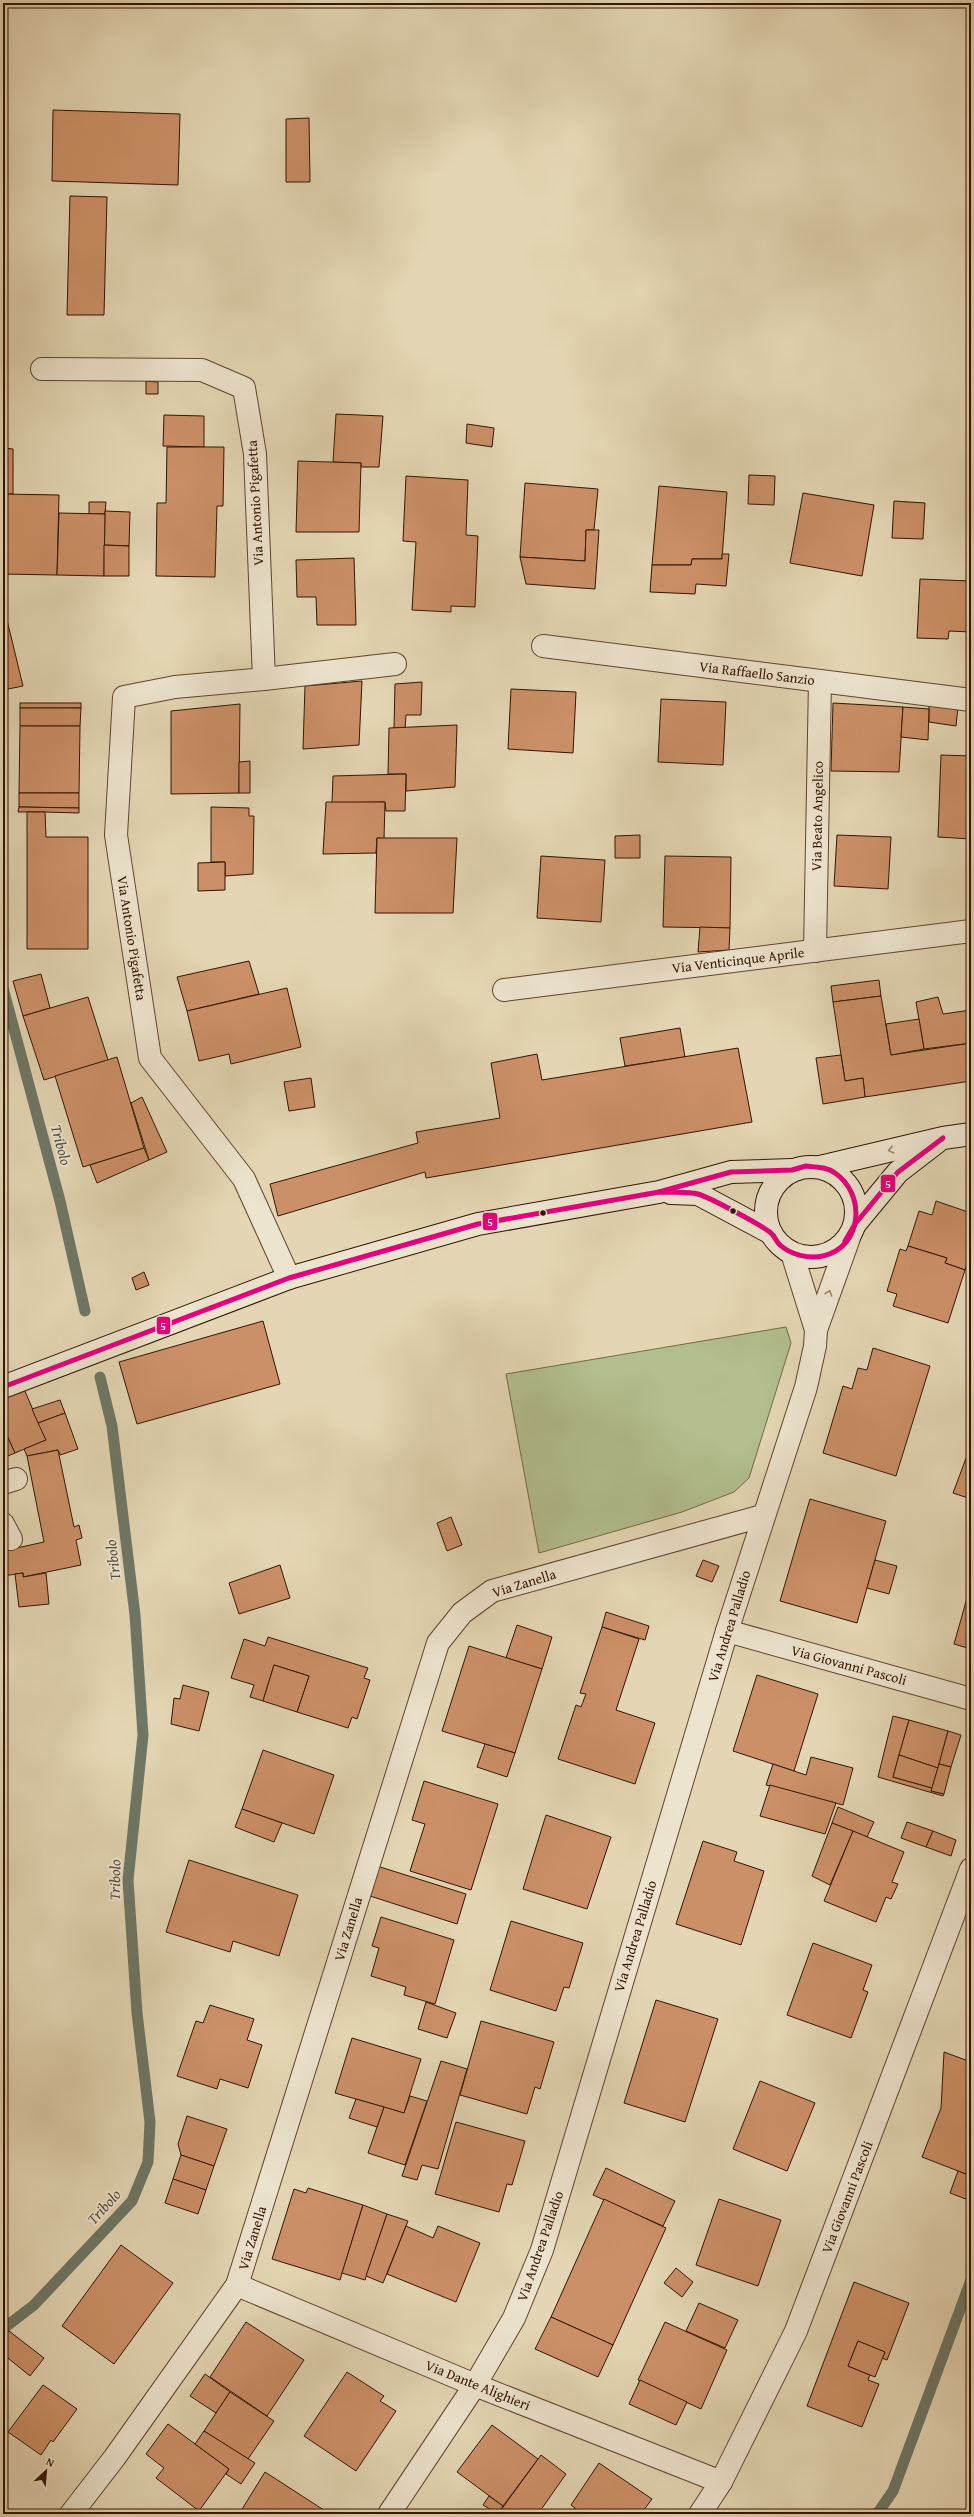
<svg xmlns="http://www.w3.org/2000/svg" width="974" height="2517" font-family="'Gentium Book Plus',serif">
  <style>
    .green { fill: #b2be8e; stroke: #726947 }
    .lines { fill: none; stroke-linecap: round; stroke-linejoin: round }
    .stream { stroke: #6e7766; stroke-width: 11 }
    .building { fill: #cc9068; stroke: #321400 }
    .street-casing { stroke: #5e442d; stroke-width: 24 }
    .secondary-casing { stroke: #321400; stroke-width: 24 }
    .street { stroke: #ede4ce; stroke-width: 22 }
    .secondary { stroke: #ede4ce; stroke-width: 22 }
    .bus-1-casing { stroke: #ede4ce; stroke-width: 8 }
    .bus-1 { stroke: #e5007d; stroke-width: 5 }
    .oneway { stroke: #998671 }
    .bus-dot { fill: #321400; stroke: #ede4ce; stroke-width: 1.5 }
    .labels { text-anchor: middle; stroke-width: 4; stroke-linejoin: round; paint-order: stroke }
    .street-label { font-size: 14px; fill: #321400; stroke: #ede4ce }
    .water-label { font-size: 15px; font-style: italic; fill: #554e3c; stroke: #ede4ce }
    .line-badge { stroke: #ede4ce; stroke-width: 1.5 }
    .badge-label { font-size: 11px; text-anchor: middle; font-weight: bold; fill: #fff }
  </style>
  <rect width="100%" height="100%" fill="#e4d6b4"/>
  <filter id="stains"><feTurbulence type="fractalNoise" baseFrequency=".005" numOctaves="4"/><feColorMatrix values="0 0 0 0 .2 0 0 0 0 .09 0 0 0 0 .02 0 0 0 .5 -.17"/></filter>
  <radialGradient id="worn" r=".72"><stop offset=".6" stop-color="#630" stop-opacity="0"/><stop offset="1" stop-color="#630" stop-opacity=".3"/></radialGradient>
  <!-- green -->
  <polygon class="green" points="786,1327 791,1343 749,1478 734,1492 682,1512 539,1553 506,1374"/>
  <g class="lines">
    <!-- stream -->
    <g class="stream">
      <polyline points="3,988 60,1201 85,1311"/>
      <polyline points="3,2329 34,2305 132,2201 148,2162 150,2122 137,2013 128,1880 143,1735 135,1615 112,1426 100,1377"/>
      <polyline points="877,2514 893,2491 971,2280"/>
    </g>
  </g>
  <!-- building -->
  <g class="building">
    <polygon points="53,110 180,114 178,185 52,181"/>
    <polygon points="309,118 310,182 286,182 286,119"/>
    <polygon points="70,196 107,197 104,315 67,315"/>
    <polygon points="146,381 158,382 158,394 146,394"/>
    <polygon points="336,414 383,416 379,467 361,467 361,463 333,462"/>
    <polygon points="164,415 204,416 204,447 163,446"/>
    <polygon points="467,424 494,428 492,447 466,443"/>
    <polygon points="167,447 224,447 223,506 217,506 215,577 156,576 157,503 166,503"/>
    <polygon points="3,448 13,449 13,494 3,494"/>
    <polygon points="298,461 361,463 359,532 296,532"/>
    <polygon points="749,475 775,476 774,505 748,504"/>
    <polygon points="406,476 468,480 466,535 478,536 475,607 451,606 451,612 412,610 416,542 403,541"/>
    <polygon points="525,483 598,489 594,530 586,530 585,561 520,557"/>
    <polygon points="659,486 727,492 722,559 692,559 691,565 652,565"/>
    <polygon points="803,493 874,505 862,576 790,563"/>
    <polygon points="3,494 59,495 57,575 3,574"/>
    <polygon points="894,501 925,503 923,539 892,538"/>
    <polygon points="89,502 106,502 105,514 89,514"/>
    <polygon points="105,511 130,512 129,546 104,545"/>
    <polygon points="59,513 105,514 104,576 57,575"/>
    <polygon points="586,530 599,530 595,589 526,584 520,557 585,561"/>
    <polygon points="104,545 129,546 129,576 104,576"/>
    <polygon points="722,554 729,554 726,586 696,584 695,594 650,592 652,565 691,565 692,559 722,559"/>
    <polygon points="354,558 356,625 317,625 316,597 297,597 296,560"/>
    <polygon points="920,579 971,581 971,632 949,631 948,639 917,638"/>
    <polygon points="7,620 23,686 3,690 3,621"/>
    <polygon points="362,681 359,745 303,749 305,686"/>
    <polygon points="422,682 421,715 406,715 405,728 394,728 395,684"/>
    <polygon points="511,689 576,692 573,753 508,749"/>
    <polygon points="661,699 726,702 723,765 658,762"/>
    <rect x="20" y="703" width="61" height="5"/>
    <polygon points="833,703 903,707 899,772 831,771"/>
    <polygon points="929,703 958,707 956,726 929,722"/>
    <polygon points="240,704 239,793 171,794 171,711"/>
    <polygon points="903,707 929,709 928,740 901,737"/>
    <polygon points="20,708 81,708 80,726 20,726"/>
    <polygon points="457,725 455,787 406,791 406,774 388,774 389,728"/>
    <polygon points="20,726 80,726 79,793 19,793"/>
    <polygon points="941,755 971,756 971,839 938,837"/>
    <polygon points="250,761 250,793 239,793 239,762"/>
    <polygon points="406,774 405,811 386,811 385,802 332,803 333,776"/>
    <polygon points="19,793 79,793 79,808 19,807"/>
    <polygon points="326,802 385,802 384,839 377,838 376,853 323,854"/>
    <polygon points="19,807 79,808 79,813 45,812 18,812"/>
    <polygon points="211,807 249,808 249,816 254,816 253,874 225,876 225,862 211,862"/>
    <polygon points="27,812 45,812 46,837 88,837 88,949 27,949"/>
    <polygon points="640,835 640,858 615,858 615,836"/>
    <polygon points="837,835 891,837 888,889 834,886"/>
    <polygon points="377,838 457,838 453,913 375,913"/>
    <polygon points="541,856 605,860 601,922 537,918"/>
    <polygon points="665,856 731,857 730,928 663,927"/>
    <polygon points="225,862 225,890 198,891 198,863"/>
    <polygon points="700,927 730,928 729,950 698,952"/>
    <polygon points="249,961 259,994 187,1011 177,977"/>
    <polygon points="41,974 50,1008 23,1016 13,981"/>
    <polygon points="879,980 881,996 833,1002 831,986"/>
    <polygon points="287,988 301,1047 231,1064 229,1054 199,1061 187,1011"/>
    <polygon points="881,996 891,1055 971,1043 971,1081 865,1097 863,1078 845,1081 833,1002"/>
    <polygon points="88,997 108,1060 44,1080 23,1016"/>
    <polygon points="938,997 943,1014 971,1010 971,1043 924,1049 916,1002"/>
    <polygon points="919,1019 924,1049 891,1055 886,1024"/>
    <polygon points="680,1028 685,1057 625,1066 620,1038"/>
    <polygon points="738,1048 752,1122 426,1178 425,1172 278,1216 270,1184 418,1143 416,1132 500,1118 491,1063 537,1054 542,1080"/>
    <polygon points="841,1055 845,1081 863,1078 865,1097 823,1104 816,1058"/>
    <polygon points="117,1057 144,1148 83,1167 55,1076"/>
    <polygon points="311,1078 315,1107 289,1111 284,1082"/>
    <polygon points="142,1097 167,1152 149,1160 131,1103"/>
    <polygon points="144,1148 149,1160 97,1183 90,1165"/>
    <polygon points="936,1201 971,1213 971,1252 965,1270 945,1263 947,1258 908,1246 919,1211 932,1215"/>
    <polygon points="908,1246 947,1258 945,1263 965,1270 948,1323 893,1306 897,1294 887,1291 900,1249 906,1251"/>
    <polygon points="144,1272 149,1285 136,1290 132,1278"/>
    <polygon points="263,1321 280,1384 137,1424 119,1362"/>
    <polygon points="873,1348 930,1366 896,1476 823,1453 843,1386 852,1389 858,1368 867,1370"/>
    <polygon points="24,1389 46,1440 15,1453 3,1427 3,1397"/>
    <polygon points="60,1400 65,1413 38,1423 32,1409"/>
    <polygon points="65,1413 78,1449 60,1455 58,1450 27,1456 24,1449 46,1440 38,1423"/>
    <polygon points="3,1427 15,1453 3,1458"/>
    <polygon points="971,1445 971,1499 953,1493"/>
    <polygon points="58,1450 74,1527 79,1525 82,1538 76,1540 81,1565 23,1577 23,1573 3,1576 3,1551 44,1542 27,1456"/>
    <polygon points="810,1499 886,1521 857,1623 780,1601"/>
    <polygon points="451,1517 462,1545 447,1551 437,1523"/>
    <polygon points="703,1560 719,1566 712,1582 696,1576"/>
    <polygon points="875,1560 897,1566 889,1594 867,1588"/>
    <polygon points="280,1565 290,1598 239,1614 229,1583"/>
    <polygon points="23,1573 23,1577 46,1573 49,1604 19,1607 15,1574"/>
    <polygon points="971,1584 971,1649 954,1644"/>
    <polygon points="606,1612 649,1626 645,1640 602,1627"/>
    <polygon points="517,1625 552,1637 542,1669 506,1658"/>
    <polygon points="602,1627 639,1639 616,1710 655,1723 635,1784 558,1759 576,1705 581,1707 586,1694 580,1693"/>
    <polygon points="268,1637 368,1668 364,1678 370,1680 357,1719 352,1717 348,1728 297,1712 309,1676 274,1665 263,1701 250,1697 254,1685 231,1678 244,1639 265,1646"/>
    <polygon points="469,1646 542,1669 515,1753 442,1731"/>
    <polygon points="274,1665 309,1676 297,1712 263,1701"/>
    <polygon points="757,1675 818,1694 794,1771 733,1751"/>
    <polygon points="183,1685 209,1692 199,1731 171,1724 174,1698 180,1699"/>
    <polygon points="893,1716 909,1720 893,1777 932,1788 931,1791 944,1794 943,1796 878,1777"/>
    <polygon points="909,1720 948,1731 938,1768 899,1755"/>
    <polygon points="948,1731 961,1735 951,1767 939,1764"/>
    <polygon points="485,1744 515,1753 507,1777 477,1767"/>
    <polygon points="263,1750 334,1775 314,1834 242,1809"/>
    <polygon points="899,1755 938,1768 932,1788 893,1777"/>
    <polygon points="811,1757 853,1768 843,1805 766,1785 773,1764 806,1775"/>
    <polygon points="939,1764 951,1767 944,1794 931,1791"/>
    <polygon points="424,1781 498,1804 471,1890 410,1871 425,1824 412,1820"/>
    <polygon points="770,1785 836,1803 825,1834 760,1816"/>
    <polygon points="838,1807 874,1822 867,1837 832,1823"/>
    <polygon points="242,1809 282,1823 274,1842 235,1827"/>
    <polygon points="546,1815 611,1837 587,1909 523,1889"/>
    <polygon points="907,1822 933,1831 926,1847 901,1838"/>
    <polygon points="832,1823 853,1831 830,1885 812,1876"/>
    <polygon points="853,1831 904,1852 892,1882 898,1884 891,1899 886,1897 876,1922 824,1901"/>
    <polygon points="933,1831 956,1840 951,1856 926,1847"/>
    <polygon points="703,1841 737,1852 734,1861 764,1871 741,1945 676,1924"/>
    <polygon points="189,1860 298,1895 279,1956 233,1941 230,1952 166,1932"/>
    <polygon points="377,1866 466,1894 457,1924 367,1895"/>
    <polygon points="381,1917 454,1940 435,2004 404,1995 406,1987 371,1976 379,1948 372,1946"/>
    <polygon points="511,1921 583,1943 569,1988 564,1987 556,2011 490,1990"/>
    <polygon points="813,1943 872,1965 863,1990 868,1992 851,2038 787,2015"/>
    <polygon points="656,2000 718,2019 685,2122 624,2103"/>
    <polygon points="426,2002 456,2013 447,2038 418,2029"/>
    <polygon points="210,2005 254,2019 247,2040 262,2045 248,2088 220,2079 217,2089 177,2076 196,2021 203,2023"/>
    <polygon points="481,2021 554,2042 540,2089 535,2087 527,2114 460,2095"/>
    <polygon points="352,2038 421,2059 404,2113 335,2093"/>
    <polygon points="944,2052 971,2062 971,2176 922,2157 941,2108"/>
    <polygon points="441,2061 467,2069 438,2169 422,2165 417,2180 402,2176"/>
    <polygon points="760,2081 815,2103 787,2171 733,2149"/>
    <polygon points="410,2096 427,2101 405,2165 368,2153 384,2107 404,2113"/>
    <polygon points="356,2099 384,2107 377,2127 349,2118"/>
    <polygon points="187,2116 227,2129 214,2166 181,2155 178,2144"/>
    <polygon points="456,2122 525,2141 512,2185 507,2184 499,2212 435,2194"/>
    <polygon points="181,2155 214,2166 206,2190 173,2179"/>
    <polygon points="606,2168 675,2201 663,2226 593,2195"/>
    <polygon points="958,2171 971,2176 971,2201 950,2193"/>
    <polygon points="173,2179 206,2190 198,2214 165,2203"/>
    <polygon points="308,2188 363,2205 340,2280 272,2259 294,2189 306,2193"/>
    <polygon points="604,2199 666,2228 613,2345 551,2317"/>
    <polygon points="719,2199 781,2220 758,2286 696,2265"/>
    <polygon points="363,2205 387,2214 365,2280 342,2273"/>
    <polygon points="387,2214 408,2221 383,2283 366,2276"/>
    <polygon points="406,2226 433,2238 438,2226 480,2243 456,2302 387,2274"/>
    <polygon points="121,2245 173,2283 114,2364 62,2326"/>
    <polygon points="676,2268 693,2282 682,2297 664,2283"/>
    <polygon points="854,2282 909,2303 887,2360 882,2358 885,2352 858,2341 848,2366 870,2375 868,2380 879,2384 862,2427 807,2406"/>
    <polygon points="699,2303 738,2320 725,2348 686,2331"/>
    <polygon points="551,2317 613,2345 598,2377 535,2349"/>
    <polygon points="246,2322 304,2360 267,2416 210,2377"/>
    <polygon points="665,2322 727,2350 701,2409 638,2380"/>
    <polygon points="9,2331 44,2358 30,2376 3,2354 3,2336"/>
    <polygon points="858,2341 885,2352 875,2377 848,2366"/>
    <polygon points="347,2372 384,2396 380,2401 396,2411 356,2471 304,2436"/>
    <polygon points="205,2374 230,2392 216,2413 190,2396"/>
    <polygon points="640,2380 687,2402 676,2425 629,2404"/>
    <polygon points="43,2385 77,2409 53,2442 51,2440 41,2455 8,2432"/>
    <polygon points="230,2392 274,2421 248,2459 204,2431"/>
    <polygon points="168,2424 229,2469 199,2511 156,2478 164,2468 146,2454"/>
    <polygon points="492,2425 538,2459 503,2506 457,2472"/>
    <polygon points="204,2431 255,2463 241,2484 226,2474 229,2469 195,2444"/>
    <polygon points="541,2455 566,2474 538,2514 498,2514"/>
    <polygon points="599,2463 652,2499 641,2514 571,2514 575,2508 571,2505"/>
    <polygon points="265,2472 330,2514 239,2514"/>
    <polygon points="489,2496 503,2506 498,2514 483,2505"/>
  </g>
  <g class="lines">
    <defs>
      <g id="street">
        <polyline points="42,369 202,370 244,388 255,454 264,679 175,687 124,697 116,835 150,1058 244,1179 289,1278"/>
        <polyline points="543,646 971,700"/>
        <polyline points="264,679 395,664"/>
        <polyline points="815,951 820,681"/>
        <polyline points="504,990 971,931"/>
        <polyline points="792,1253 816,1330"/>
        <polyline points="3,1483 16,1479"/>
        <polyline points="3,1524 11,1539"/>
        <polyline points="727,1631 971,1699"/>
        <polyline points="237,2285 475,2385 721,2482"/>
        <polyline points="71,2514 115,2457 237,2285 438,1643 462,1613 492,1591 762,1516"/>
        <polyline points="389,2514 475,2385 514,2318 542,2250 727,1631 806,1387 815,1346 816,1330 849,1238"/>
        <polyline points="700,2514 721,2482 796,2331 971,1869"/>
      </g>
      <g id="secondary">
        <circle cx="811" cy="1212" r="45"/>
        <polyline points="820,1167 943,1138 971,1134"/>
        <polyline points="671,1193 698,1194 771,1233"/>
        <polyline points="855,1224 898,1172 937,1142"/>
        <polyline points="3,1387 289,1278 478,1224 659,1192 731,1172 792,1170"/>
      </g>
    </defs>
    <!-- street casing -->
    <use href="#street" class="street-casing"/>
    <!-- secondary casing -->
    <use href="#secondary" class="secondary-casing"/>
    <!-- street -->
    <use href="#street" class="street"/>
    <!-- secondary -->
    <use href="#secondary" class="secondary"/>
    <defs>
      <g id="bus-1">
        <path d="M806 1166C816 1167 827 1167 835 1173 866 1194 863 1247 823 1256 809 1259 791 1255 780 1245 776 1242 775 1236 771 1233 763 1226 709 1197 698 1194 687 1191 671 1193 659 1192L731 1172 792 1170Z"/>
        <polyline points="845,1241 855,1224 898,1172 943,1138"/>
        <polyline points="3,1387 289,1278 478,1224 659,1192"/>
      </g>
    </defs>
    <!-- bus-1 casing -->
    <use href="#bus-1" class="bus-1-casing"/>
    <!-- bus-1 -->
    <use href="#bus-1" class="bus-1"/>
  </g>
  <!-- one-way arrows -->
  <defs><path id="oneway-chevron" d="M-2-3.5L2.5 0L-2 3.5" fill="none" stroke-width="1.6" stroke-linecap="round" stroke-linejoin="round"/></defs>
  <g class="oneway">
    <use href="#oneway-chevron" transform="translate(891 1150) rotate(167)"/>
    <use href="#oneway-chevron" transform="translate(829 1293) rotate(-71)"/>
  </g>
  <!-- markers -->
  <g class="bus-dot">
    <circle cx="733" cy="1211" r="3.5"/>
    <circle cx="543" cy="1213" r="3.5"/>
  </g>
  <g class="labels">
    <!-- street labels -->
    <g class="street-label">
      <text transform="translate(255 503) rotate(-93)" y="5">Via Antonio Pigafetta</text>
      <text transform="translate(757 673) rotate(7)" y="5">Via Raffaello Sanzio</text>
      <text transform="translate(817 816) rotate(-89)" y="5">Via Beato Angelico</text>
      <text transform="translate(132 938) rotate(81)" y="5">Via Antonio Pigafetta</text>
      <text transform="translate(738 960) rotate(-7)" y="5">Via Venticinque Aprile</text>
      <text transform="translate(524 1583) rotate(-17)" y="5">Via Zanella</text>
      <text transform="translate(729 1626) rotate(-73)" y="5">Via Andrea Palladio</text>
      <text transform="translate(849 1665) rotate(15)" y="5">Via Giovanni Pascoli</text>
      <text transform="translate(348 1929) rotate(-73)" y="5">Via Zanella</text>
      <text transform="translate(635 1936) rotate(-73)" y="5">Via Andrea Palladio</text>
      <text transform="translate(847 2197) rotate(-69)" y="5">Via Giovanni Pascoli</text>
      <text transform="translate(252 2238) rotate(-73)" y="5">Via Zanella</text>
      <text transform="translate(540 2246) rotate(-71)" y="5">Via Andrea Palladio</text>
      <text transform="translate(478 2385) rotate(22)" y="5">Via Dante Alighieri</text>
    </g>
    <!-- water labels -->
    <g class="water-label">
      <text transform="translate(61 1145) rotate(75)" y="5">Tribolo</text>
      <text transform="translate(113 1560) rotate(-97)" y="5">Tribolo</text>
      <text transform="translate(115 1880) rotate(-89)" y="5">Tribolo</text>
      <text transform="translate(104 2207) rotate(-48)" y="5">Tribolo</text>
    </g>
  </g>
  <g class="line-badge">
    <rect x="880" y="1174" width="16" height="19" rx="4" fill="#e5007d"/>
    <rect x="482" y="1212" width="16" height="19" rx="4" fill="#e5007d"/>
    <rect x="156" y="1316" width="15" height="19" rx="4" fill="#e5007d"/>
  </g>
  <g class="badge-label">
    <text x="888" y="1188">5</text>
    <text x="490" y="1226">5</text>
    <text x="163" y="1330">5</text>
  </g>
  <!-- margin -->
  <rect width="974" height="2517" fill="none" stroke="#e4d6b4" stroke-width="16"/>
  <rect x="4" y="4" width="966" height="2509" fill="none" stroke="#321400" stroke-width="2"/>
  <rect x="8" y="8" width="958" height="2501" fill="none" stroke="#321400"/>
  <!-- north arrow -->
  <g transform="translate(46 2471) rotate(26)" stroke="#ede4ce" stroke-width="3" paint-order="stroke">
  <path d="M0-3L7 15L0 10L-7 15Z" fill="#321400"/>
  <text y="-6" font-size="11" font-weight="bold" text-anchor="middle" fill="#321400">N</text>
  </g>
  <rect width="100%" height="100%" filter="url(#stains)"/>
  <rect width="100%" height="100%" fill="url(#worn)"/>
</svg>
